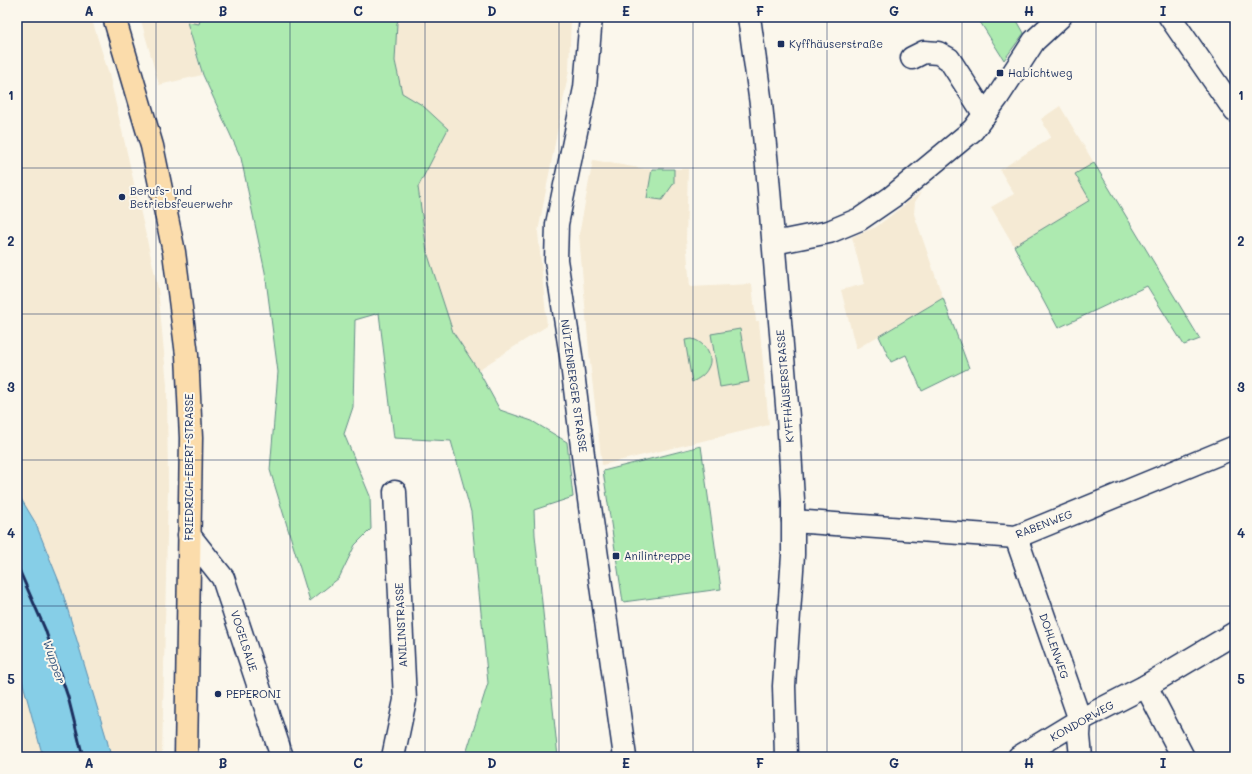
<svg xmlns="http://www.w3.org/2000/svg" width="1252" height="774" font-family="Mali,sans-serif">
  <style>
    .built { fill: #f5ead4 }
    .green { fill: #adeab0; stroke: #648c87 }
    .water { fill: #86cee7; stroke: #5b8eb0 }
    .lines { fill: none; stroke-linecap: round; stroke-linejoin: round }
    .minor-casing { stroke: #1b2f5e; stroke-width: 25 }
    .major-casing { stroke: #1b2f5e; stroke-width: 25 }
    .minor { stroke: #fbf7ec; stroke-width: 22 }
    .major { stroke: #fbdcab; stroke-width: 22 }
    .rail { stroke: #1b2f5e; stroke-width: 3 }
    .grid { fill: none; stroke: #1b2f5e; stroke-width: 1; stroke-opacity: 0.55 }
    .poi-dot { fill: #1b2f5e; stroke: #fbf7ec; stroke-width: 1.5 }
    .labels { text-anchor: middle; stroke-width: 4; stroke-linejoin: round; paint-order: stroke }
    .poi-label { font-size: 11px; fill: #1b2f5e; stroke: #fbf7ec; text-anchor: start }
    .street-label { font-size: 11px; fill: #1b2f5e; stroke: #fbf7ec }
    .water-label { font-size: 12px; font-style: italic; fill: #365780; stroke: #fbf7ec }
    .neatline { fill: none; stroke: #1b2f5e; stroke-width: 1.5 }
    .grid-label { font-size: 13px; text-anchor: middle; font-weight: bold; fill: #1b2f5e }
  </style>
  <rect width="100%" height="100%" fill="#fbf7ec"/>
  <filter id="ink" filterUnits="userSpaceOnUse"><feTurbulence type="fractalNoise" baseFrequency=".025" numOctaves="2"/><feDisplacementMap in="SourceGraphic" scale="8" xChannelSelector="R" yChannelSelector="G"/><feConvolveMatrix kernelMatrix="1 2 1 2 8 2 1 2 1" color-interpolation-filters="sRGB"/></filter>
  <g filter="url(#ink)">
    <!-- built -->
    <g class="built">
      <polygon points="17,17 91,17 109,74 158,288 167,385 168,489 162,757 17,757"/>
      <polygon points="140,17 201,17 199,24 187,22 202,75 159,85"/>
      <polygon points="400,17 571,17 569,70 538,232 547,326 478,370 453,332 427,252 418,187 448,129 422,105 402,93 395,61 397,23"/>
      <polygon points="1060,106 1094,163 1075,174 1091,200 1014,246 991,207 1014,194 1000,170 1051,137 1041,119"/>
      <polygon points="593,160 645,169 688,169 686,239 690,287 752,284 756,321 759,321 769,425 602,465 590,362 579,235"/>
      <polygon points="921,192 915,202 914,214 943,298 856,349 841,290 864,284 852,237 876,227"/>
    </g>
    <!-- green -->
    <g class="green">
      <polygon points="201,17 400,17 397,23 395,61 402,93 422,105 448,129 418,187 427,252 453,332 478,370 500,410 532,421 567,442 573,497 534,510 535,535 558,757 465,757 488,683 471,512 451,441 394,438 379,313 355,320 353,407 344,434 370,496 371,529 355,545 339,578 310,601 270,470 278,372 265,272 241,158 203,75 187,22 199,24"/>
      <polygon points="977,17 1015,17 1024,33 1004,60"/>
      <polygon points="1094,163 1200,339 1184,345 1147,286 1058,328 1014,246 1090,200 1075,174"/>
      <polygon points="652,169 674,169 674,183 662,200 647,198"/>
      <polygon points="943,298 969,368 922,391 906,355 891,362 879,336"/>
      <polygon points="740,329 749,382 720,387 711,334"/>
      <path d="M692 339C703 341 715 356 708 368 705 375 698 379 692 382L685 340Z"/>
      <polygon points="701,446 721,589 623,602 603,471"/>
    </g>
    <!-- water -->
    <polygon class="water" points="17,492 35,522 60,584 107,740 111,757 43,757 17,662"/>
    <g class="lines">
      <defs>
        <g id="minor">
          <polyline points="591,17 585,88 557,224 556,260 571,356 585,471 625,757"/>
          <polyline points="749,17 761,104 767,166 788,417 793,500 793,555 784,686 786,757"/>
          <polyline points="1170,17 1235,111"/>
          <polyline points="912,58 924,52 938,53 949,59 985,115"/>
          <polyline points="774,243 829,232 860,219 892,197 973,130 997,98 1034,41 1060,17"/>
          <polyline points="793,521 1016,537 1235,447"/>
          <polyline points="189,535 223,578 282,757"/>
          <polyline points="1016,537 1080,720 1079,736 1081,757"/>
          <polyline points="1146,686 1183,757"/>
          <polyline points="393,757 405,700 395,492"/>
          <polyline points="1019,757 1080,720 1146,686 1235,633"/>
        </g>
        <polyline id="major" points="114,17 152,146 174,252 187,355 191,438 186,757"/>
      </defs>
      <!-- minor casing -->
      <use href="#minor" class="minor-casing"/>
      <!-- major casing -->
      <use href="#major" class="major-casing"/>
      <!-- minor -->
      <use href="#minor" class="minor"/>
      <!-- major -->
      <use href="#major" class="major"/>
      <!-- rail -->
      <polyline class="rail" points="17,565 45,629 68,697 83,757"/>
    </g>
  </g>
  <!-- grid -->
  <path class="grid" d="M156 17V757M290 17V757M425 17V757M559 17V757M693 17V757M827 17V757M962 17V757M1096 17V757M17 168H1235M17 314H1235M17 460H1235M17 606H1235"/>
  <!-- markers -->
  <g class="poi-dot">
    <rect x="777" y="40" width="8" height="8" rx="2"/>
    <rect x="996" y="69" width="8" height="8" rx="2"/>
    <circle cx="122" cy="197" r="4"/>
    <rect x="612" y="552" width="8" height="8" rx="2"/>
    <circle cx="218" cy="694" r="4"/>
  </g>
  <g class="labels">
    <!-- poi labels -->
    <g class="poi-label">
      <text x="789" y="48">Kyffhäuserstraße</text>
      <text x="1008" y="77">Habichtweg</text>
      <text x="130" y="195">Berufs- und<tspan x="130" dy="13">Betriebsfeuerwehr</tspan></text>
      <text x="624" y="560">Anilintreppe</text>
      <text x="226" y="698">PEPERONI</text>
    </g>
    <!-- street labels -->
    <g class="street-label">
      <text transform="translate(574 386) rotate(82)" y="4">NÜTZENBERGER STRASSE</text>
      <text transform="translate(785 386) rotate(-95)" y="4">KYFFHÄUSERSTRASSE</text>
      <text transform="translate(189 467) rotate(-90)" y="4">FRIEDRICH-EBERT-STRASSE</text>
      <text transform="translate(1044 524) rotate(-21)" y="4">RABENWEG</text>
      <text transform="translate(401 625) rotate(-93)" y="4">ANILINSTRASSE</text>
      <text transform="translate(244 641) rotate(72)" y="4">VOGELSAUE</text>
      <text transform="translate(1054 646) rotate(71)" y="4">DOHLENWEG</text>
      <text transform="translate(1082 721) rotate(-29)" y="4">KONDORWEG</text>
    </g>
    <!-- water labels -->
    <g class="water-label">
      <text transform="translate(54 662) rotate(71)" y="4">Wupper</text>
    </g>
  </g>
  <!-- margin -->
  <rect width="1252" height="774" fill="none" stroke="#fbf7ec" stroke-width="44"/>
  <rect x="22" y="22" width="1208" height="730" class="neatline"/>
  <g class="grid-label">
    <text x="89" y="16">A</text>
    <text x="223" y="16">B</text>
    <text x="358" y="16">C</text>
    <text x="492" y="16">D</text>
    <text x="626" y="16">E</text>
    <text x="760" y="16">F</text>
    <text x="894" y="16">G</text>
    <text x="1029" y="16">H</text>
    <text x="1163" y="16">I</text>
    <text x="11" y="100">1</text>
    <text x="1241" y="100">1</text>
    <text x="11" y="246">2</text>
    <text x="1241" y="246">2</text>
    <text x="11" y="392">3</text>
    <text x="1241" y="392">3</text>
    <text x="11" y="538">4</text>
    <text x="1241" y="538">4</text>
    <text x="11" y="684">5</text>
    <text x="1241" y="684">5</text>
    <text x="89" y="768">A</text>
    <text x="223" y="768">B</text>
    <text x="358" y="768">C</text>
    <text x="492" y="768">D</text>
    <text x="626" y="768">E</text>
    <text x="760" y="768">F</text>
    <text x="894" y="768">G</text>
    <text x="1029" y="768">H</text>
    <text x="1163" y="768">I</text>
  </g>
</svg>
